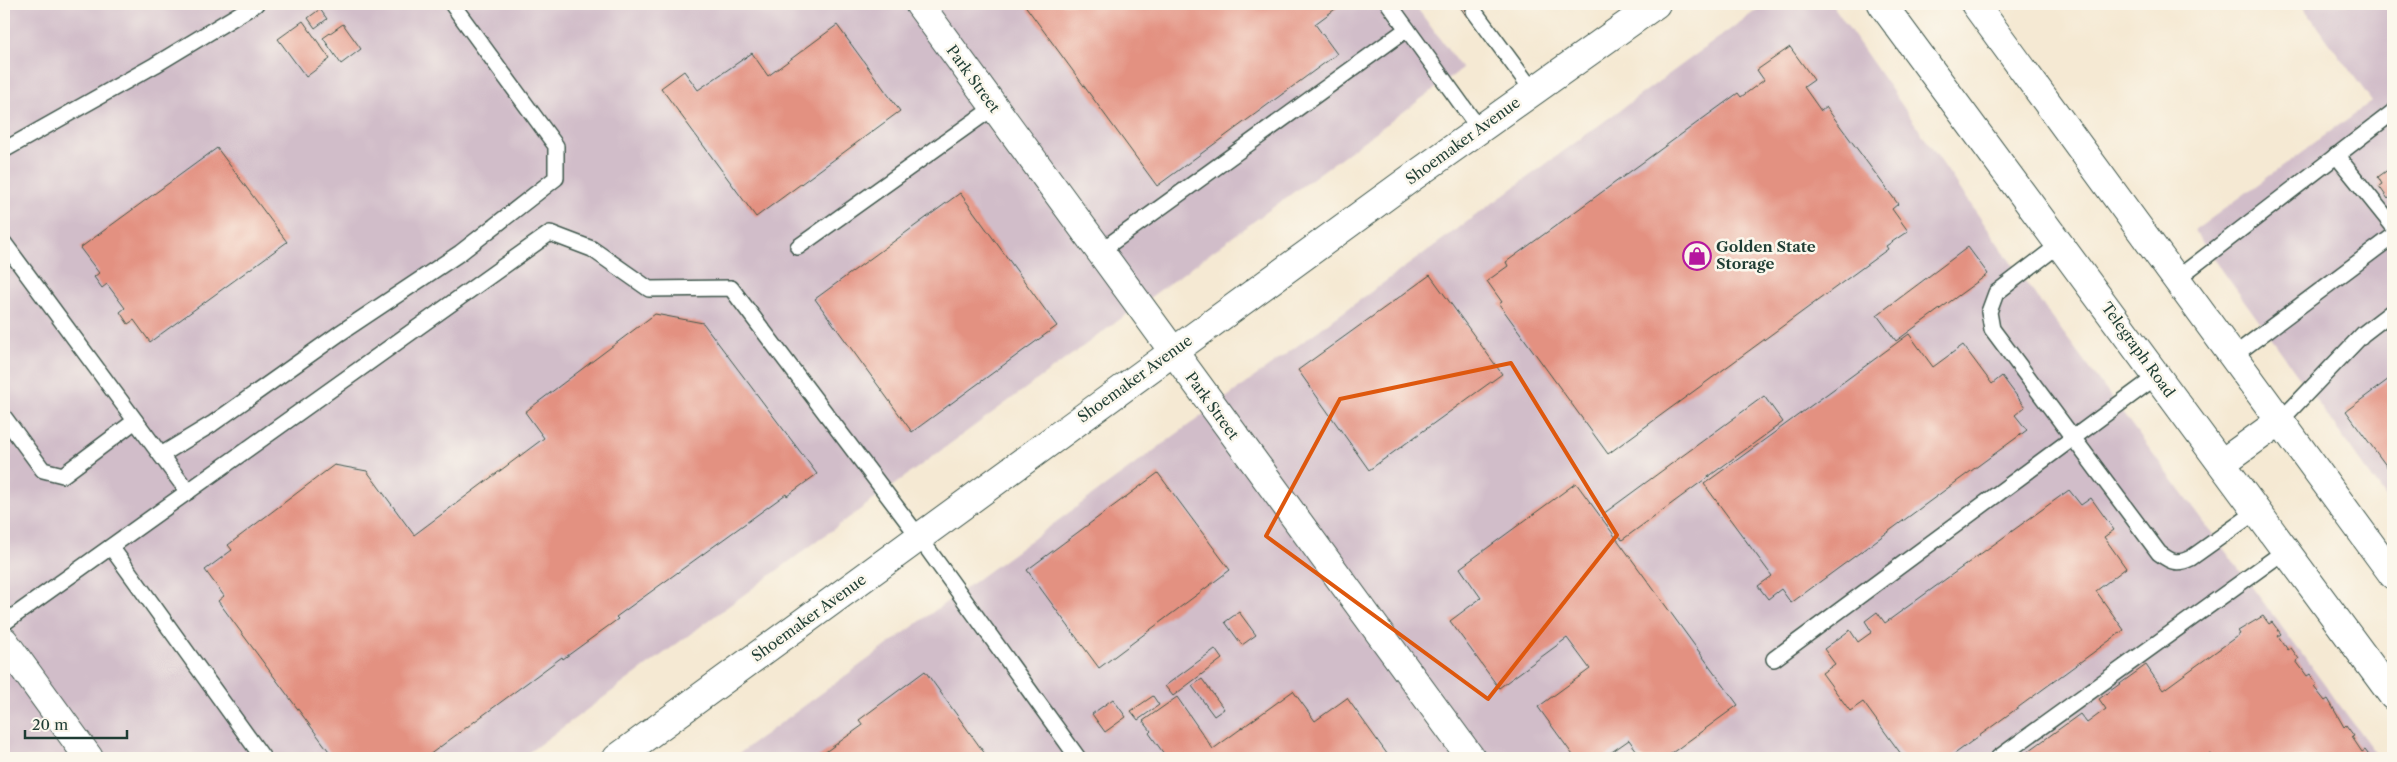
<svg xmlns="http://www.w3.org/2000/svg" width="2397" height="762" font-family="'Libre Caslon Text',serif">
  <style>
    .industrial { fill: #d1bdc9 }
    .building { fill: #e39181 }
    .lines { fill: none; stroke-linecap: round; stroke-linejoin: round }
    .lane-casing { stroke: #3f574c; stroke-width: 18 }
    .street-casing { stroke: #3f574c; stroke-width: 30 }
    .secondary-casing { stroke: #3f574c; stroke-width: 30 }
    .primary-casing { stroke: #3f574c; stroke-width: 30 }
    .lane { stroke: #fff; stroke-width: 15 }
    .street { stroke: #fff; stroke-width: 28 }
    .secondary { stroke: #fff; stroke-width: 28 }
    .primary { stroke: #fff; stroke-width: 28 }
    .marked { fill: none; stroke: #de580e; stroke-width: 4; stroke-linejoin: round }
    .labels { text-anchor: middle; stroke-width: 5; stroke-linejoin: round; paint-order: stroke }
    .street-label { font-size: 15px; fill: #1f3d34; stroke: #fbf7ec }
    .poi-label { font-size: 15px; font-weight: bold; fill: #1f3d34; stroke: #fbf7ec; text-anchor: start }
  </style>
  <rect width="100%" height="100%" fill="#fbf7ec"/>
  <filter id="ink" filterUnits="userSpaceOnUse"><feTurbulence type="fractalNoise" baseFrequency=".02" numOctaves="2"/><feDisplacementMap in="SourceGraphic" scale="10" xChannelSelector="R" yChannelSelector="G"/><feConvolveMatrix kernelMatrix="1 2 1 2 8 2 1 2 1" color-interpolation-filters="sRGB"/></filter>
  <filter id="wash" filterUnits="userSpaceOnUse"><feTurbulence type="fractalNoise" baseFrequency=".0096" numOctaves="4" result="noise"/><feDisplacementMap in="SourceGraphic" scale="20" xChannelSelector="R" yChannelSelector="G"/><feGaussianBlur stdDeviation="1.12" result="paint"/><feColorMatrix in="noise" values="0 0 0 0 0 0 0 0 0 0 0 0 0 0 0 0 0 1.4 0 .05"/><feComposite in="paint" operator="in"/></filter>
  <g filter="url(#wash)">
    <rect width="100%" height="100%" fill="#f5e9d3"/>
    <!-- industrial -->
    <g class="industrial">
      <polygon points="4,4 1414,4 1462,69 521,758 4,758"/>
      <polygon points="1765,4 1832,4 2010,261 2379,758 733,758"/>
      <polygon points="2301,4 2393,4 2393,507 2194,231 2372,101"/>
    </g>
    <g id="blocks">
      <!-- building -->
      <g class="building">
        <polygon points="1024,4 1342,4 1315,24 1337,54 1157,186"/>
        <polygon points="1458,4 1479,4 1467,17"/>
        <polygon points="320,9 327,19 315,28 308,18"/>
        <polygon points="303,21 330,59 306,77 278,39"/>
        <polygon points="343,24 361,49 341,64 323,38"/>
        <polygon points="837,25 900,111 756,217 661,88 684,71 698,90 752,53 768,76"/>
        <polygon points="1790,47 1814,80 1804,87 1821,111 1826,107 1898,204 1892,209 1908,231 1886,246 1888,249 1608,454 1499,304 1502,302 1487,281 1508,266 1506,262 1738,93 1741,97 1764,80 1757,70"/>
        <polygon points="217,148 287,242 150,342 134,320 128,324 120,312 125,308 107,284 102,288 94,277 99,273 80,248"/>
        <polygon points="2389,169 2393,172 2393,199 2391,196 2388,199 2379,186 2382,184 2378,177"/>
        <polygon points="960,193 1057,326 912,432 815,299"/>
        <polygon points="1968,247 1988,274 1896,341 1877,315"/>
        <polygon points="1430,275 1502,374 1369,470 1298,370"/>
        <polygon points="655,314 703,323 817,474 787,496 786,494 616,617 618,619 563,659 562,657 425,758 334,758 218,601 224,596 205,570 232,550 228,545 334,465 367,471 414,535 544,438 525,412"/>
        <polygon points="1909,334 1933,367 1963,345 1992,384 2002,376 2025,407 2015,415 2027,430 1791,603 1781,589 1768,599 1758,586 1772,576 1704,484"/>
        <polygon points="2393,376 2393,475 2346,411"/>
        <polygon points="1764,396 1783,422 1622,540 1603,514"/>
        <polygon points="1158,473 1230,570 1099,668 1027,570"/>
        <polygon points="1576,483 1738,705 1665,758 1642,758 1629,740 1603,758 1575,758 1538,707 1590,669 1567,638 1499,688 1450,621 1481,598 1460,568"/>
        <polygon points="2069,490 2081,505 2091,498 2114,530 2104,537 2126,568 2096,591 2124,630 1949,758 1904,758 1863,702 1850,711 1822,673 1835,664 1824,649 1850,630 1858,642 1872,632 1865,621 1877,612 1885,623"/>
        <polygon points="1239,612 1256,635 1242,645 1225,622"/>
        <polygon points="2263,616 2269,624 2272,622 2281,634 2278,636 2288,650 2291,648 2299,659 2296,661 2307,676 2310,674 2317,685 2314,687 2325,701 2328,699 2344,727 2346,725 2354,736 2352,737 2362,752 2365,750 2371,758 2213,758 2210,754 2204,758 2019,758 2080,714 2087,723 2106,709 2099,699 2146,665 2163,690 2240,634 2238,631"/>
        <polygon points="1215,649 1222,659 1173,696 1165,686"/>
        <polygon points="925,671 988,758 817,758 863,725 859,720"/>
        <polygon points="1202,679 1224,709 1214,716 1192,686"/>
        <polygon points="1293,691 1315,721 1347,698 1390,758 1167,758 1149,733 1151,731 1143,721 1177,697 1213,749"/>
        <polygon points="1153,696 1159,705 1138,720 1131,711"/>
        <polygon points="1113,699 1126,717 1105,732 1092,714"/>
      </g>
    </g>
  </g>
  <g filter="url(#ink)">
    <use href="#blocks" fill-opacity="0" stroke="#3f574c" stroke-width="1"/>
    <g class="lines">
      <defs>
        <g id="lane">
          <polyline points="1389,4 1480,130"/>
          <polyline points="1474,11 1533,91"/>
          <polyline points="4,150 155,65 256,4"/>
          <polyline points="2336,155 2393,226"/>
          <polyline points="4,243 188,492"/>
          <path d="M2060 244 1996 293 1989 312 1992 329 2159 553C2171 562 2177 565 2191 558L2257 511"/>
          <polyline points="798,247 994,107"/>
          <polyline points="1099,252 1407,29"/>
          <polyline points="2175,280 2393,112"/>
          <polyline points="2233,356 2393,236"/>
          <polyline points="4,417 43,470 63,475 135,421"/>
          <polyline points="2280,421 2363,334 2393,311"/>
          <polyline points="161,455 212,424 340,333 460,253 556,178 556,146 452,4"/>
          <polyline points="111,547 263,758"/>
          <polyline points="4,623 550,233 592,249 649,289 731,288 919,537 1078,758"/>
          <polyline points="1774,659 2157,376"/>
          <polyline points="1998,758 2286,550"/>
        </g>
        <g id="street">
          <polyline points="919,4 1471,758"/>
          <polyline points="4,641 89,758"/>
        </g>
        <polyline id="secondary" points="617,758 1407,181 1656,4"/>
        <g id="primary">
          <polyline points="1882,4 2393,696"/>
          <polyline points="1975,4 2393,575"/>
          <polyline points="2222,463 2280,421"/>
        </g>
      </defs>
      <!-- lane casing -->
      <use href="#lane" class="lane-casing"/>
      <!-- street casing -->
      <use href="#street" class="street-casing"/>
      <!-- secondary casing -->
      <use href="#secondary" class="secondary-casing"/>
      <!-- primary casing -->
      <use href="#primary" class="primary-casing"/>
      <!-- lane -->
      <use href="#lane" class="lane"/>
      <!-- street -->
      <use href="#street" class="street"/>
      <!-- secondary -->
      <use href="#secondary" class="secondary"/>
      <!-- primary -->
      <use href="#primary" class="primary"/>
    </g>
  </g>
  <!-- marked area -->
  <path class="marked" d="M1511 363 1617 535 1488 699 1266 536 1340 399Z"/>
  <!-- icons -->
  <defs>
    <symbol id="shop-ring" viewBox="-11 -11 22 22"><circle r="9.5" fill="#fbf7ec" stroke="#b5179e" stroke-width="1.5"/><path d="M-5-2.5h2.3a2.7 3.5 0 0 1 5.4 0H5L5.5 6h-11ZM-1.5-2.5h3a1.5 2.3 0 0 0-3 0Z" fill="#b5179e"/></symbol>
  </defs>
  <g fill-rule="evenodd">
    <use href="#shop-ring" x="1681" y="240" width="32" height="32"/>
  </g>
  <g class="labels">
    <!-- street labels -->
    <g class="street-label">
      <text transform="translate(973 79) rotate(54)" y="5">Park Street</text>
      <text transform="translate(1463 141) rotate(-36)" y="5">Shoemaker Avenue</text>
      <text transform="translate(2138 350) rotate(54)" y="5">Telegraph Road</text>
      <text transform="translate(1135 379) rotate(-36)" y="5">Shoemaker Avenue</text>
      <text transform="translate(1212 406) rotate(54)" y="5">Park Street</text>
      <text transform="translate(809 618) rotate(-36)" y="5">Shoemaker Avenue</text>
    </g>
    <!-- poi labels -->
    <g class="poi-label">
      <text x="1716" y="252">Golden State<tspan x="1716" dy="17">Storage</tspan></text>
    </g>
  </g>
  <!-- margin -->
  <rect width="2397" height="762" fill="none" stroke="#fbf7ec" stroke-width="20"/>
  <!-- scale -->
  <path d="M25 730v8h102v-8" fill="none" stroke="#1f3d34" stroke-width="2.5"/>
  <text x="32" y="730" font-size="15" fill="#1f3d34" stroke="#fbf7ec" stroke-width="4" paint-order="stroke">20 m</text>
</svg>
